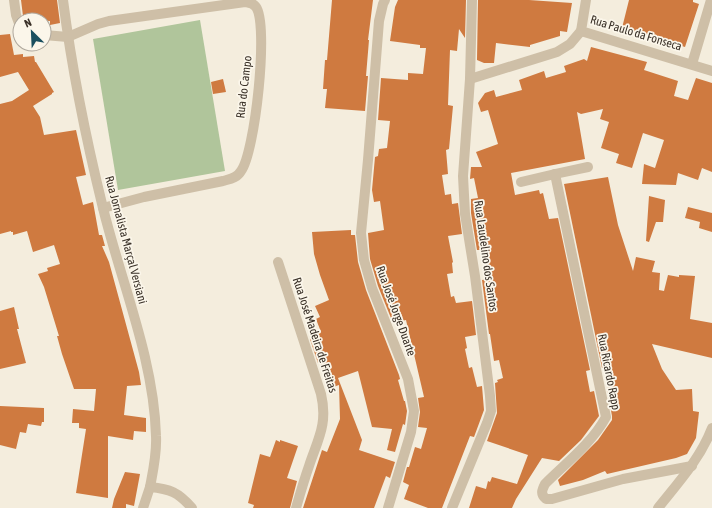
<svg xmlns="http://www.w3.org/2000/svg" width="712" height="508" font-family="'Asap Condensed',sans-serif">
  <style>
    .green { fill: #b0c59b }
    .building { fill: #cf7a40 }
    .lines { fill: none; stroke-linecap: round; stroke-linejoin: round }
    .minor { stroke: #cebfa7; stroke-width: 10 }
    .tertiary { stroke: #cebfa7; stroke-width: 10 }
    .labels { text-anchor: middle; stroke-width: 3.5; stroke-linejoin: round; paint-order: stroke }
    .street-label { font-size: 12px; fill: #3a3128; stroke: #fbf6ea }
  </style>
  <rect width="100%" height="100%" fill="#f4eddd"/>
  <!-- green -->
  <polygon class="green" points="200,20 225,171 118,190 93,39"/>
  <!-- building -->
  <g class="building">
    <polygon points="21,0 57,0 60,23 50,25 50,21 32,20 32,17 28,18 28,16 23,16"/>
    <polygon points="332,0 373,0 368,40 369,40 366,76 368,76 365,111 325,108 327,89 323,89 325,60 327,60"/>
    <polygon points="398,0 466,0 465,38 459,29 457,51 450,50 448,105 453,106 449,149 446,150 448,174 442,175 445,195 451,194 452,204 458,203 462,234 448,236 453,262 452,263 453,273 447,274 451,297 454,296 456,303 472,301 476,335 465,337 467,348 465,349 469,368 472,367 477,387 482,386 484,410 474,437 470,436 442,508 428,508 404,499 409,485 403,482 407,467 409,467 415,447 421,449 427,428 418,427 420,412 418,398 424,397 406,320 393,323 378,286 370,259 368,233 384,230 380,201 374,202 372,190 375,157 378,156 379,149 387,148 390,121 378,120 381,78 408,80 408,73 423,74 426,48 420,48 420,45 390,41 395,7"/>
    <polygon points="478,0 529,0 572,3 567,32 560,31 560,36 530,45 530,47 496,43 494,63 484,63 477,60 477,59"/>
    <polygon points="629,0 693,0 693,2 699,4 685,47 675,44 675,42 648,33 648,35 622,28"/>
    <polygon points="10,34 14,55 23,54 23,57 34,56 35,62 36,62 54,92 52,93 52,94 33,106 40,117 44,135 76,130 86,175 76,177 83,205 93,202 99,235 102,235 105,246 102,246 109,262 139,372 141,385 127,386 124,415 146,418 146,432 134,431 133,440 108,436 108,498 76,493 86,429 79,428 79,423 72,423 73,409 94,411 96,389 74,389 62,354 57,336 59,336 44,287 38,274 48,271 47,268 60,264 54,245 33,252 27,231 13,235 13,232 11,232 11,231 0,234 0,104 12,101 29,90 18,72 0,77 0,35"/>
    <polygon points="591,47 647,62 644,70 678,81 674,96 688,100 696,78 712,83 712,172 702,168 698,180 678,173 676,185 642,184 644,164 655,168 664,140 643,133 632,168 616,163 619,154 601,148 609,122 600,119 603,109 581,114 577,112 585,159 511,173 515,195 539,190 540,194 543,193 549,219 558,218 590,370 586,371 590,392 594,391 599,416 581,440 559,461 542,458 516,499 512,508 469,508 476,486 486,489 488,481 490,482 492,477 517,484 528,455 487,441 497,413 495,383 498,382 497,380 503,378 499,360 494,361 490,334 489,334 482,280 487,279 481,250 477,250 471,213 471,199 478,198 474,178 470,179 471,167 482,167 476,152 498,144 488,110 481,112 478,103 485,93 494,90 496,97 522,90 519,80 544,71 546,78 566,72 564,66 584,59 587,61"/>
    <polygon points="223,79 226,92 213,94 211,82"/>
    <polygon points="608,177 618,225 633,271 636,257 655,261 652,272 660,273 659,290 664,291 668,275 679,277 679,275 695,276 690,319 712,323 712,358 652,344 662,369 676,390 692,389 693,411 699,412 696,438 687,454 676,458 607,474 605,471 583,480 560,486 558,480 598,440 612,420 612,416 607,388 612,387 608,367 602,368 564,184"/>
    <polygon points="649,196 665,200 663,222 656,222 649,242 646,241"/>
    <polygon points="688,207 712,213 712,232 699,228 700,222 685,218"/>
    <polygon points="351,230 351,235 355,235 358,262 366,290 399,375 400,379 398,380 404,401 405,401 407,411 405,425 403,424 395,452 387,450 392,429 372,427 358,371 338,378 362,440 359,450 395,462 390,478 386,476 374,508 303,508 322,450 327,452 340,419 339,385 330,388 320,362 318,363 310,339 314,337 313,336 321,332 316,319 320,317 315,306 329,300 320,275 314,254 312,232"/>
    <polygon points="14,307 19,329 17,329 26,363 0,369 0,311"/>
    <polygon points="0,406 44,408 44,422 42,422 41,426 28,424 26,433 20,432 16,449 0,445"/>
    <polygon points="276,440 280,442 280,440 298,446 287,478 297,481 290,508 253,508 254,505 248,503 260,454 270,457"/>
    <polygon points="125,472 140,474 134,506 126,504 126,508 112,508 114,499"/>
  </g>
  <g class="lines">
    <!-- minor -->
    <g class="minor">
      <polyline points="14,0 16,15 20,26"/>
      <path d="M63 0C72 70 86 139 103 208 121 282 154 359 156 436 157 454 153 471 150 487"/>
      <polyline points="385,0 383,4 379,21 368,160 361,233 364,260 372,288 408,379 414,411 411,432 388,508"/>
      <polyline points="586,0 581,31 712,71"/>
      <path d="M44 35 68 37 98 24 109 21 245 2C250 3 253 3 256 7 269 25 255 153 241 171 237 178 230 179 223 181L144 197 103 208"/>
      <polyline points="692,64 711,0"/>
      <polyline points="470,79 557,52 570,44 581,31"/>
      <path d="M555 174 606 417C592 443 566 463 545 484 542 490 540 494 546 499H552L623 479 692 466"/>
      <polyline points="521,182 555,174 588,167"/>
      <path d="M278 262 321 394C328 424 318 439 309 466 304 480 300 494 296 508"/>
      <path d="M143 508 150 487C170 489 178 492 192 508"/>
      <polyline points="452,508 487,423 491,411 490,396 475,276 465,214 463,176 470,79 472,0"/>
    </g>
    <!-- tertiary -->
    <path class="tertiary" d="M658 508C678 483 700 459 712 428"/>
  </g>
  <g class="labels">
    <!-- street labels -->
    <g class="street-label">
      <text transform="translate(636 33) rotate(17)" y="4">Rua Paulo da Fonseca</text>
      <text transform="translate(244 87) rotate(-83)" y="4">Rua do Campo</text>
      <text transform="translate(126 240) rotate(75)" y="4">Rua Jornalista Marçal Versiani</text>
      <text transform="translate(486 256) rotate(82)" y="4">Rua Laudelino dos Santos</text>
      <text transform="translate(396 311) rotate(70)" y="4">Rua José Jorge Duarte</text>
      <text transform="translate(315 335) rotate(72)" y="4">Rua José Madeira de Freitas</text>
      <text transform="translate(609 372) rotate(79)" y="4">Rua Ricardo Rapp</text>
    </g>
  </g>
  <!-- north arrow -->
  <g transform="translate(32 32) rotate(336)"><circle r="19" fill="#fbf6ea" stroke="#aea79c"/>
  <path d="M0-3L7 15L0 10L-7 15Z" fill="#1a4f5f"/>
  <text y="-6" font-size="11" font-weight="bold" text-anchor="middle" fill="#3a3128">N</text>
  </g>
</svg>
